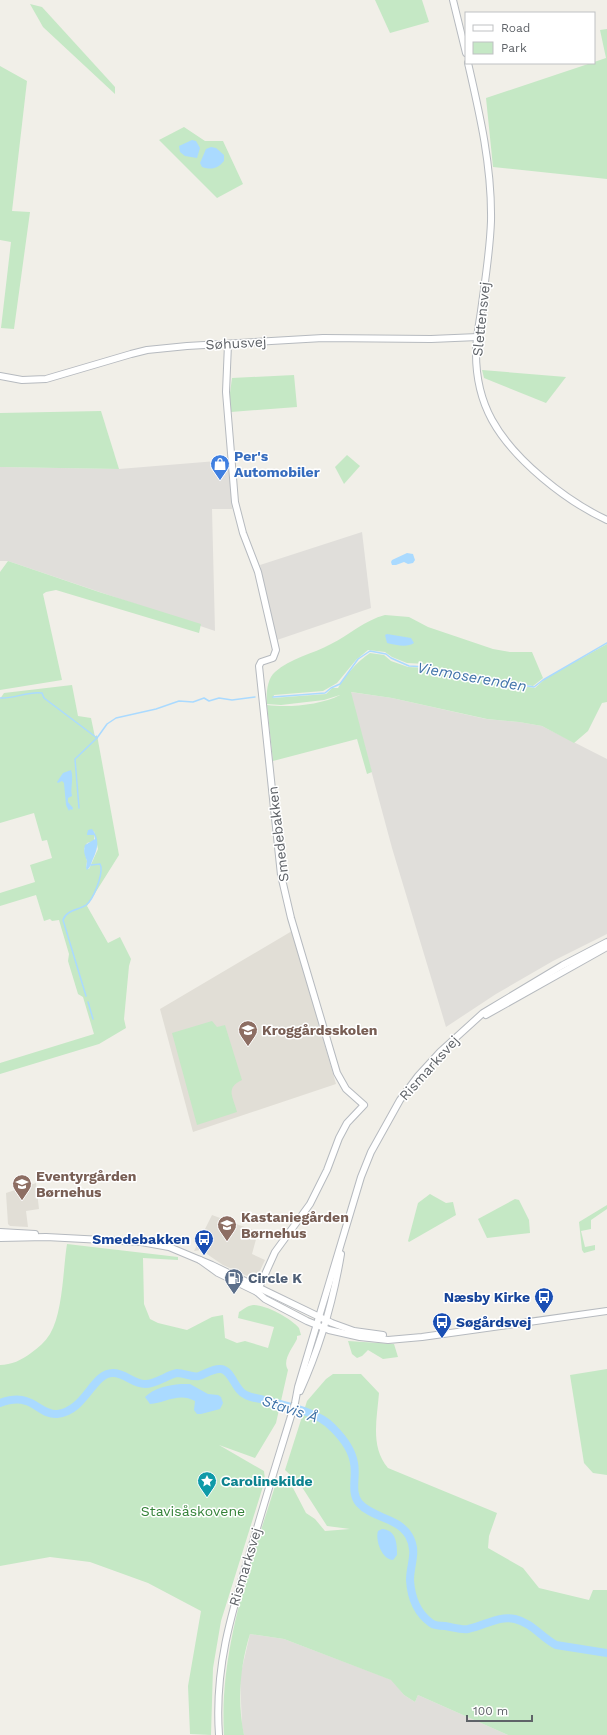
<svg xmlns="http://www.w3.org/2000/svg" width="607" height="1735" font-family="'Work Sans',sans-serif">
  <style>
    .industrial { fill: #e0deda }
    .education { fill: #e1ded6 }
    .green { fill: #c5e8c5; fill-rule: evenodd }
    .water { fill: #aadaff }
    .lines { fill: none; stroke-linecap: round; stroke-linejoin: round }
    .stream { stroke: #aadaff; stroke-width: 1.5 }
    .river { stroke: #aadaff; stroke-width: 8 }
    .secondary-casing { stroke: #b6babf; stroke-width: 8 }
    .secondary { stroke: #fff; stroke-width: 6 }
    .labels { text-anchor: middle; stroke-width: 3; stroke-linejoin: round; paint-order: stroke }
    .street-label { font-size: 14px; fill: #5f6368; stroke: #fff }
    .shop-label { font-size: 14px; font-weight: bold; fill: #366cbe; stroke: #fff; text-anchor: start }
    .education-label { font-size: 14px; font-weight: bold; fill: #785e54; stroke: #fff; text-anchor: start }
    .transit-label { font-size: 14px; font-weight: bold; fill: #164399; stroke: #fff; text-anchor: end }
    .service-label { font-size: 14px; font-weight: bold; fill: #4e5e75; stroke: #fff; text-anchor: start }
    .culture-label { font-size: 14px; font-weight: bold; fill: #0d838f; stroke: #fff; text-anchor: start }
    .park-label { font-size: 14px; fill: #348238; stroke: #fff }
    .water-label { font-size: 15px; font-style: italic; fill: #4174aa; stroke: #fff }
  </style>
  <rect width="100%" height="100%" fill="#f1efe8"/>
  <!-- industrial -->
  <g class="industrial">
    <polygon points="229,460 232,509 212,509 215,631 8,561 0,561 0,467 119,469"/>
    <polygon points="362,532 371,608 277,640 260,565"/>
    <polygon points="350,692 392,698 486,719 519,722 542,726 607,759 607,934 553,961 496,994 446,1027 392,848"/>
    <polygon points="250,1634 284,1639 392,1680 404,1695 415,1702 418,1695 508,1735 244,1735 242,1726 240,1677"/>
  </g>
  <!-- education -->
  <g class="education">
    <polygon points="292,931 336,1084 193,1132 160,1009"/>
    <polygon points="36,1183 39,1209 26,1211 28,1227 10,1226 8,1224 6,1193"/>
    <polygon points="212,1215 258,1232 252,1254 265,1260 257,1277 254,1279 223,1265 201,1250 194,1251"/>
  </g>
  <!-- green -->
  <g class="green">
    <polygon points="375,0 422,0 429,22 390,33"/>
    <polygon points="30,4 42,7 115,87 115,94 43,27"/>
    <polygon points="607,29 607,179 493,167 486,98 606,58 600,30"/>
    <polygon points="0,66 27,81 12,211 30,212 14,329 1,328 11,242 0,240"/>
    <polygon points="184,127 205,141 223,141 243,184 217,198 159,140"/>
    <polygon points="482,370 566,377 546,403 484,378"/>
    <polygon points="294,375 297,407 231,412 229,400 232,378"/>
    <polygon points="101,411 119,469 0,467 0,413"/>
    <polygon points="347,455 360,466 344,484 335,467"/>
    <polygon points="8,561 99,592 201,624 199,633 56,590 46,592 43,594 62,680 0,690 0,572"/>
    <path d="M385 615 409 617 428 627 493 649 510 652H532L543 678 533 686 433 669 426 664 407 663 392 657 385 652 368 650 356 660 337 683 323 691 274 695 273 698 326 694 332 688H338C346 674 357 662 370 653L384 655 391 661 408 667 428 668 436 673 535 688 546 678 607 644V702L602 703 588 731 574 743 542 726 519 722 487 719 392 698 351 692 372 772 367 774 357 739 273 761 267 705C288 708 321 705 340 695L324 700 281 705 267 704C266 694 267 679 275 672 290 658 313 654 331 644 349 635 365 620 385 615Z"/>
    <path d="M72 685 78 716 91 718 95 737 97 735 119 855 87 906 108 943 120 937 131 959 129 966 124 1019 126 1028 99 1044 0 1074V1063L94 1034 83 997 78 994 68 961 69 954 59 920 52 921 50 919 44 921 36 895 0 906V893L35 882 30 865 52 858 47 840 42 841 34 813 0 823V699L4 693ZM94 831 98 849 89 869 86 868 87 861 84 849 87 843 94 841V835L92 834Z"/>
    <path d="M212 1021 217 1027 225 1025 242 1080C225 1088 233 1096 237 1112L197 1125 172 1033Z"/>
    <polygon points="430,1194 446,1203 453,1202 456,1215 409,1242 408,1241 418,1203"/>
    <polygon points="515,1199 519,1200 529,1220 530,1233 487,1238 478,1219"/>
    <polygon points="607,1205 607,1209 591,1220 591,1229 581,1231 585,1247 595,1245 595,1250 584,1253 582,1250 579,1222"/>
    <path d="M67 1244 178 1257V1260L143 1258 144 1304 150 1319 158 1323 187 1330 212 1317 223 1315 225 1338 237 1343 245 1341 268 1348 274 1327 238 1318 239 1312C244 1309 247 1306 253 1305 265 1304 292 1319 299 1328L301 1335 297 1336V1339C292 1349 282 1360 288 1370L276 1423 255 1458 219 1445 264 1471 265 1480 221 1621 213 1668 211 1735 190 1734 188 1686 201 1611 148 1583 90 1562 50 1557 0 1566V1365C11 1365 22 1360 31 1353 38 1348 45 1342 50 1334 63 1312 63 1269 67 1244Z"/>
    <polygon points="348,1341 394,1344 398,1357 383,1359 368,1350 362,1356 357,1358 352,1354"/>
    <polygon points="607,1369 607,1475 593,1473 584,1463 570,1375"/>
    <path d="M333 1374H361L379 1393C377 1419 370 1447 388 1468L497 1513 489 1536 488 1548 523 1568 539 1588 589 1600 593 1590H607V1735H508L418 1695 415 1702 404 1695 391 1680 284 1639 250 1634C240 1666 237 1701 244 1735H224C219 1650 250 1566 275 1486L280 1481 293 1488 306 1513 315 1519 325 1531 350 1529 327 1526 300 1484 285 1470 307 1401 326 1379Z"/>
  </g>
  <!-- water -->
  <g class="water">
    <polygon points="192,140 196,141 200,148 197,158 185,156 180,152 179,146"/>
    <path d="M211 147 216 148 224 155V161C217 169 212 170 202 167L200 163 206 149Z"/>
    <polygon points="407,553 413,554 415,560 413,563 408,564 404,562 396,565 392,565 391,562 392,560"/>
    <path d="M387 634 411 638 414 643C407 648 396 645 387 643L385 635Z"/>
    <path d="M71 770C74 779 70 788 72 796L68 798V802L73 808 72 810 70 809 69 811 66 805 64 783 62 781 58 783 57 782 63 773Z"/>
    <path d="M92 829C100 839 98 848 93 859 91 863 91 867 87 870L86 868 87 861C85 855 83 852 85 845L95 839 94 835H87V834L88 830Z"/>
    <path d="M181 1384H190L208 1394 218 1395 221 1397 223 1403 220 1409 201 1414H197L194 1410 195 1401C179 1392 165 1403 150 1404L145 1397C154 1388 168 1385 181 1384Z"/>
    <path d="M382 1529C396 1530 397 1543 397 1555L393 1560C382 1560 375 1540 378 1531Z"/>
  </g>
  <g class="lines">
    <!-- stream -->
    <g class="stream">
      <polyline points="273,697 325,693 331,688 340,684 358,659 370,651 386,654 391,658 409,666 427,667 434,672 442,672 534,687 543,680 607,643"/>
      <path d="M0 698C14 699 28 691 42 693L44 698 97 738 107 724 116 718 156 709 179 701 193 702 204 698 209 701 219 698 232 700 255 697"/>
      <polyline points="79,808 75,759 97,738"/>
      <path d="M86 996 63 920C66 910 79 910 86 905 94 899 102 876 101 867L100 864 91 865"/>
      <polyline points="88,1002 93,1019"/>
    </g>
    <!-- river -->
    <path class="river" d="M0 1403C8 1400 18 1398 26 1401 37 1404 45 1415 57 1414 86 1411 92 1373 113 1373 125 1373 133 1384 145 1384 156 1384 167 1375 177 1373 185 1373 193 1378 199 1376 206 1374 213 1368 221 1369 232 1370 235 1391 246 1395 251 1398 258 1398 264 1400 284 1405 319 1412 333 1428 342 1437 352 1450 354 1463 357 1476 350 1492 359 1503 373 1519 398 1517 409 1536 418 1552 410 1564 410 1580 411 1597 417 1613 431 1623 435 1626 440 1626 445 1626 452 1627 461 1630 468 1629 484 1626 499 1615 515 1619 532 1623 541 1637 556 1645L607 1653"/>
    <defs>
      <g id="secondary">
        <polyline points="453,0 466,53"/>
        <path d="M468 63C480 115 492 167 491 221 490 251 485 281 481 311 479 325 476 339 476 353 476 376 481 400 492 420 514 460 566 501 607 520"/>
        <polyline points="228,344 226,392 235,502 243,533 258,572 276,650 273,658 261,662 259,666 281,875 291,918 337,1073 346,1089 364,1105 347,1123 339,1138 327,1170 310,1204 275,1252 257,1292"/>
        <polyline points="0,376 22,380 46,379 131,354 147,350 187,346 323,338 431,339 478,337"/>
        <polyline points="486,1015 607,947"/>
        <polyline points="0,1232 35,1234"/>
        <polyline points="0,1238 46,1237 141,1242 169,1247 212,1265 332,1323 354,1331 383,1335"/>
        <polyline points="200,1260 218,1273 257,1292 265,1299 307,1321 329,1330 360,1337 388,1340 422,1337 607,1311"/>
        <path d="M300 1391C320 1347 333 1302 341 1254"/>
        <path d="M219 1735C214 1665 233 1608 253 1542 266 1496 281 1449 295 1403L298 1387 361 1177 371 1152 400 1100 418 1076 440 1052 483 1013 563 965 607 942"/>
      </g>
    </defs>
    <!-- secondary casing -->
    <use href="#secondary" class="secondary-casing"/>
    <!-- secondary -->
    <use href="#secondary" class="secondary"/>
  </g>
  <!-- icons -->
  <defs>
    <symbol id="shop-pin" viewBox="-11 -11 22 30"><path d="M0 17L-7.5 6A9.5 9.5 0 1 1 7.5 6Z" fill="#3f7fe0" stroke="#fff"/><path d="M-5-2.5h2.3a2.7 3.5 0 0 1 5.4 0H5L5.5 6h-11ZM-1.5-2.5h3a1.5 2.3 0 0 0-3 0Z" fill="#fff"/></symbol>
    <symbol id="school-pin" viewBox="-11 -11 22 30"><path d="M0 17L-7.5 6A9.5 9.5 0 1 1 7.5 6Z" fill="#8d6e63" stroke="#fff"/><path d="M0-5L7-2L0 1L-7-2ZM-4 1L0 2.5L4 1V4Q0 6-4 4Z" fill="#fff"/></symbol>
    <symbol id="bus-pin" viewBox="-11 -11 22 30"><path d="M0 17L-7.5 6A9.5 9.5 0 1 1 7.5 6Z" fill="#1a4fb4" stroke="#fff"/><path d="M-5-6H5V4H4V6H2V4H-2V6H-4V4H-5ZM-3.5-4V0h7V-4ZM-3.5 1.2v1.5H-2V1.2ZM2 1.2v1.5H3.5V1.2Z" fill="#fff"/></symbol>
    <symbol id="fuel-pin" viewBox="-11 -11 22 30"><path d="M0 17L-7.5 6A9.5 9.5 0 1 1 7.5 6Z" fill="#5c6f8a" stroke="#fff"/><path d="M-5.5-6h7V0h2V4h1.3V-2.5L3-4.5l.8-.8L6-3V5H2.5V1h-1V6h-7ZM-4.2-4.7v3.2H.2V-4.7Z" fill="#fff"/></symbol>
    <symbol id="sight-pin" viewBox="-11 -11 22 30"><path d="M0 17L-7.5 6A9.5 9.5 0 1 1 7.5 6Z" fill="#0f9aa8" stroke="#fff"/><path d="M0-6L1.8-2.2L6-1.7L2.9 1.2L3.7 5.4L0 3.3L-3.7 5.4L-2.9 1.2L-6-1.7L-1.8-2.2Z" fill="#fff"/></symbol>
  </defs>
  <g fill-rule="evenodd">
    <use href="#shop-pin" x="209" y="453" width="22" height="30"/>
    <use href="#school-pin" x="237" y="1019" width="22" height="30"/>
    <use href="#school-pin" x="11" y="1173" width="22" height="30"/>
    <use href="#school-pin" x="216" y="1214" width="22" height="30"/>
    <use href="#bus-pin" x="193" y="1228" width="22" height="30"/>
    <use href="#fuel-pin" x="223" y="1267" width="22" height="30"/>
    <use href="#bus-pin" x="533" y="1286" width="22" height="30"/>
    <use href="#bus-pin" x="431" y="1311" width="22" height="30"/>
    <use href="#sight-pin" x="196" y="1470" width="22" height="30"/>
  </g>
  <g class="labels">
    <!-- street labels -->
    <g class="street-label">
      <text transform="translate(481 319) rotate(-84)" y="5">Slettensvej</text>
      <text transform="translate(236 343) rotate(-3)" y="5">Søhusvej</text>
      <text transform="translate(278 834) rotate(-97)" y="5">Smedebakken</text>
      <text transform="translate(429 1068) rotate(-48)" y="5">Rismarksvej</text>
      <text transform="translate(245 1567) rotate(-73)" y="5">Rismarksvej</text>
    </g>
    <!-- shop labels -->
    <g class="shop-label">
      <text x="234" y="461">Per's<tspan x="234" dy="16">Automobiler</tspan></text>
    </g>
    <!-- education labels -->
    <g class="education-label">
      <text x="262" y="1035">Kroggårdsskolen</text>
      <text x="36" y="1181">Eventyrgården<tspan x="36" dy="16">Børnehus</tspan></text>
      <text x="241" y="1222">Kastaniegården<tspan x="241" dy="16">Børnehus</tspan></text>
    </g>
    <!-- transit labels -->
    <g class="transit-label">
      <text x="190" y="1244">Smedebakken</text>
      <text x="530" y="1302">Næsby Kirke</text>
      <text x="456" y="1327" text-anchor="start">Søgårdsvej</text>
    </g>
    <!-- service labels -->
    <g class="service-label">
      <text x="248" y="1283">Circle K</text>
    </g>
    <!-- culture labels -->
    <g class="culture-label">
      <text x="221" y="1486">Carolinekilde</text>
    </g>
    <!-- park labels -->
    <g class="park-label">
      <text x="193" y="1516">Stavisåskovene</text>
    </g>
    <!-- water labels -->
    <g class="water-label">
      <text transform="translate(472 677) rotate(10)" y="5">Viemoserenden</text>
      <text transform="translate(290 1409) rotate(18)" y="5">Stavis Å</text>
    </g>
  </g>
  <!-- legend -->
  <rect x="465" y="12" width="130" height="52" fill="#ffffff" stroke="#bfc1c3"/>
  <rect x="473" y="25" width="20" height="6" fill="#ffffff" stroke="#bfc1c3"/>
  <text x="501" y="32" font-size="12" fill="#5f6368">Road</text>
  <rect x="473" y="42" width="20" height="12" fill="#c5e8c5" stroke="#bfc1c3"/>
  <text x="501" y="52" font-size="12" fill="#5f6368">Park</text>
  <!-- scale -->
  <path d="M467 1715v6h65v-6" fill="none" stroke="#5f6368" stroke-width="2"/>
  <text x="473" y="1715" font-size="12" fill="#5f6368" stroke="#ffffff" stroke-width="3" paint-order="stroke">100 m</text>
</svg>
